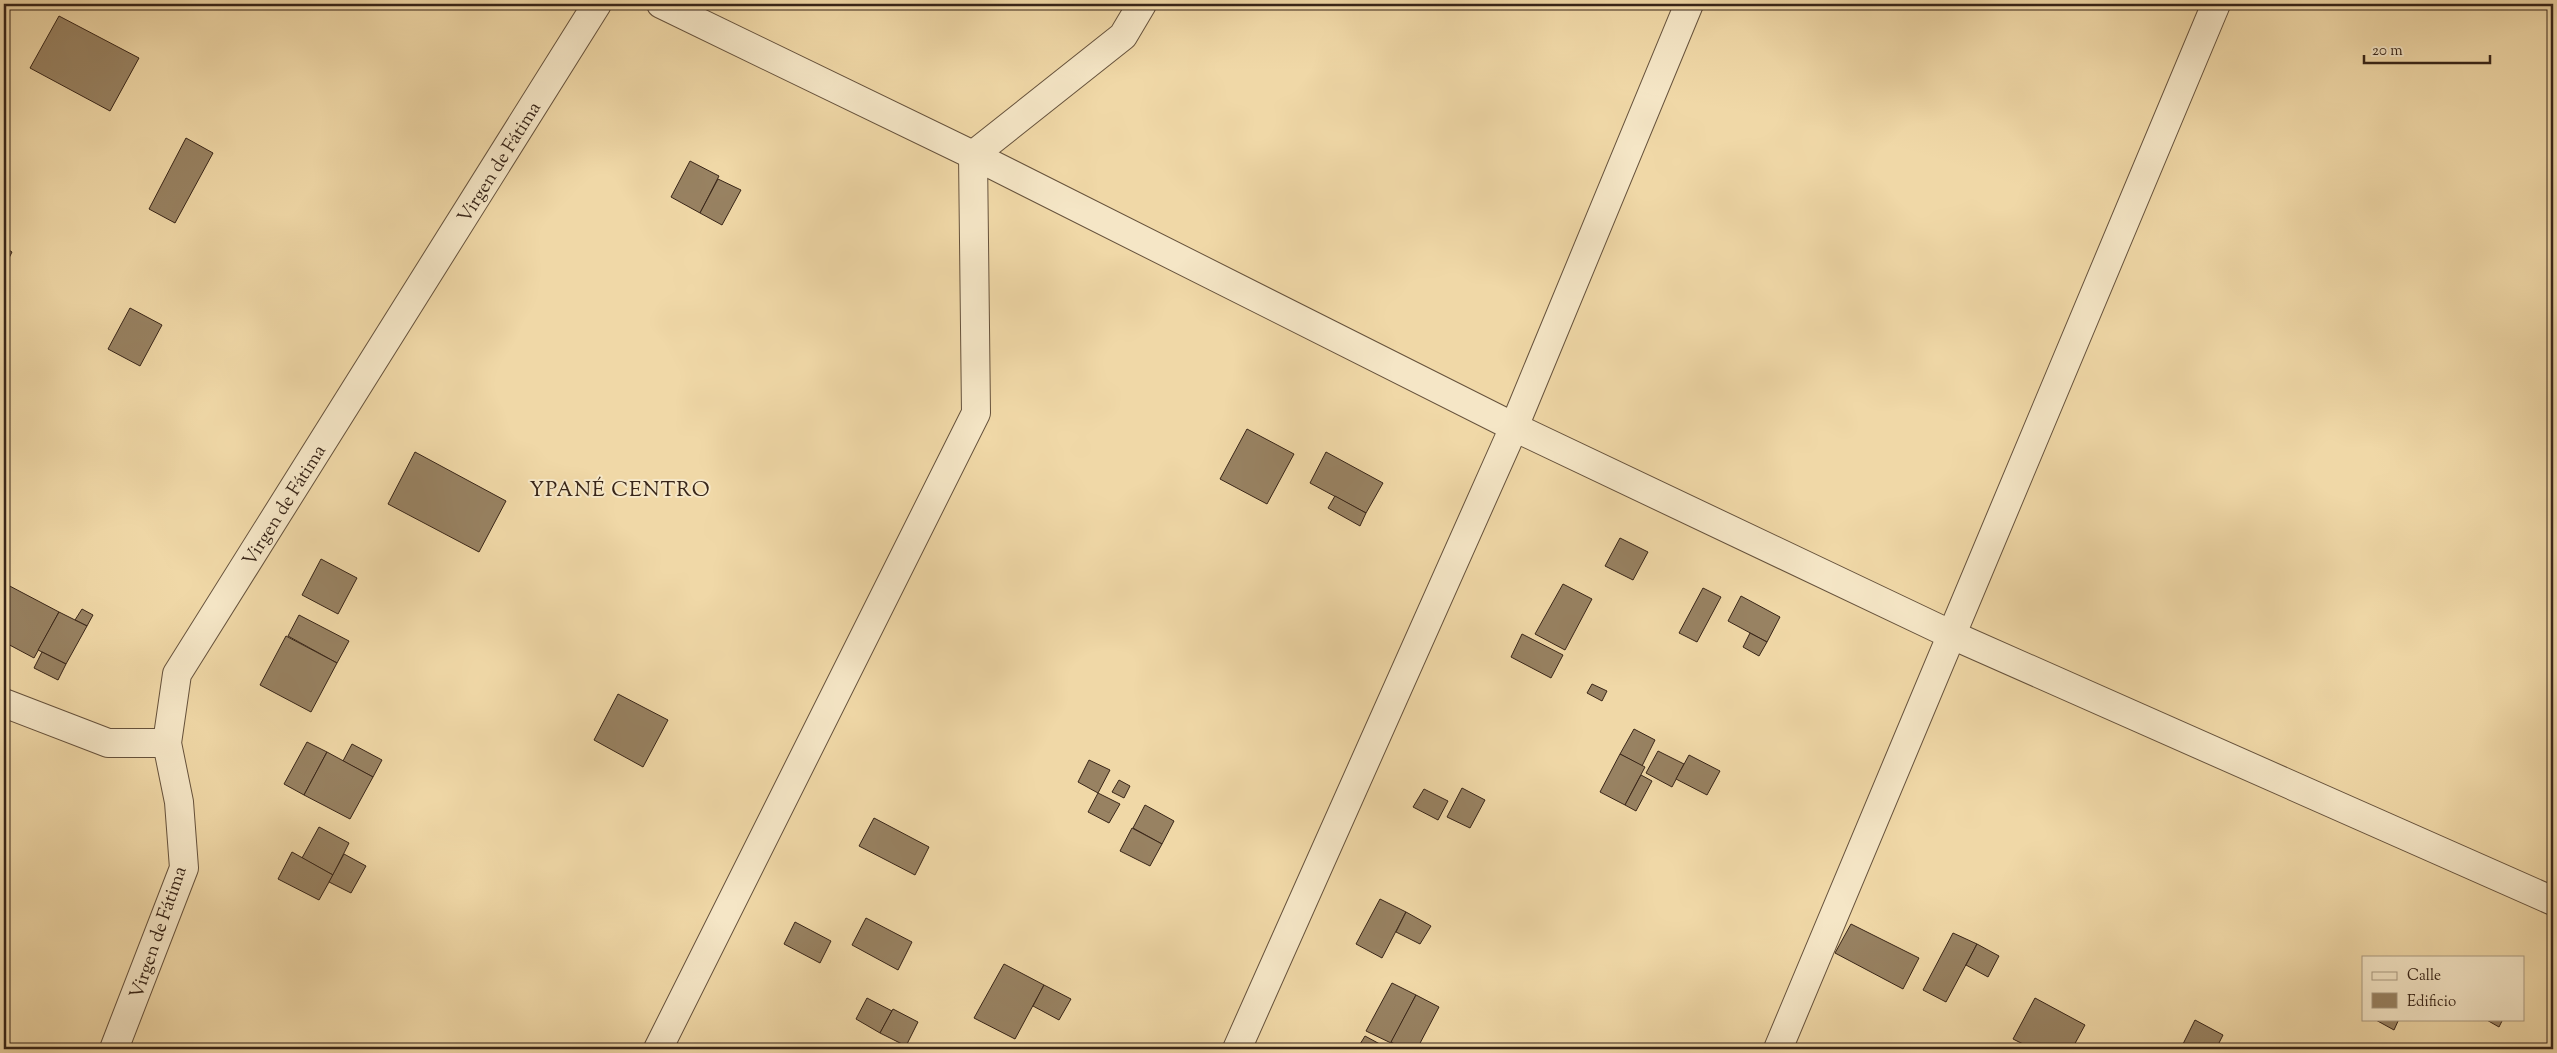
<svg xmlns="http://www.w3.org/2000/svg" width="2557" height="1053" font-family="'Sorts Mill Goudy',serif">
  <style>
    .building { fill: #988262; stroke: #382518 }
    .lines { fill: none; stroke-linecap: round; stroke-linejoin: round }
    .street-casing { stroke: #66523c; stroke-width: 30 }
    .street { stroke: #f5e6c6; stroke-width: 28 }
    .labels { text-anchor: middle; stroke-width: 4; stroke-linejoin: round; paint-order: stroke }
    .street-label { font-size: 19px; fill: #382518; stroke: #f5e6c6 }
    .quarter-label { font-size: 21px; letter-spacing: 1px; fill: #382518; stroke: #f5e6c6 }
  </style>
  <rect width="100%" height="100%" fill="#f0d8a7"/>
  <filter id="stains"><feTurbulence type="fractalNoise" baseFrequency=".004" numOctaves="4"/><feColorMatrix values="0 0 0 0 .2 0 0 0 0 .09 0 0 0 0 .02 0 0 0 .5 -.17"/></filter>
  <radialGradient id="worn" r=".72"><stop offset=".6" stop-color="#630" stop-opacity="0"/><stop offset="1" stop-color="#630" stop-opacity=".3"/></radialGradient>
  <!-- building -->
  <g class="building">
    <polygon points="59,16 139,58 110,111 30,68"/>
    <polygon points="186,138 213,153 175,223 149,209"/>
    <polygon points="690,161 719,176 700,213 671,197"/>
    <polygon points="718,179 741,190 722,225 700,213"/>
    <polygon points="4,247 12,252 4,268"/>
    <polygon points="130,308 162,325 140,366 108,349"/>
    <polygon points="1247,429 1294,454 1267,504 1220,479"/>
    <polygon points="415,452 506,501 479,552 388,504"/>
    <polygon points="1326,452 1383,483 1366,513 1310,483"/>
    <polygon points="1335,496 1366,513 1360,526 1328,508"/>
    <polygon points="1620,538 1648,552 1633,580 1605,566"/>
    <polygon points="321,559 357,578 338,614 302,595"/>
    <polygon points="4,583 59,612 34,658 4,642"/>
    <polygon points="1563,584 1592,599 1565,650 1535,634"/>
    <polygon points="1703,588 1721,597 1697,642 1679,633"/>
    <polygon points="1741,596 1780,617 1767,642 1728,621"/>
    <polygon points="82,609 93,615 87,626 75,620"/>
    <polygon points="59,612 87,626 66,664 38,650"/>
    <polygon points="299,615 349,641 337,663 288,636"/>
    <polygon points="1750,633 1767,642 1759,656 1743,647"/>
    <polygon points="1522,634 1563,655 1551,678 1511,657"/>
    <polygon points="286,636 337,663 311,712 260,685"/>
    <polygon points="42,652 66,664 58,680 34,668"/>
    <polygon points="1592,684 1607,691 1602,701 1587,693"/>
    <polygon points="618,694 668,720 643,767 594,740"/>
    <polygon points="1634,729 1655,740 1642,766 1620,754"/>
    <polygon points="307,742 327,752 304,795 284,784"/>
    <polygon points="352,744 382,760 373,777 343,761"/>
    <polygon points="1658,751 1684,764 1672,787 1646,773"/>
    <polygon points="327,752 373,777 350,819 304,795"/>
    <polygon points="1620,754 1645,767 1625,805 1600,792"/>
    <polygon points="1689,755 1720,771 1707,795 1676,779"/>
    <polygon points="1089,760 1110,770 1098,793 1078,782"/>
    <polygon points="1641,775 1652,781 1636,811 1625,805"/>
    <polygon points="1119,780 1130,786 1124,798 1112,792"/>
    <polygon points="1462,788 1485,800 1470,828 1447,817"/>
    <polygon points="1424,789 1448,801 1438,820 1413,807"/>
    <polygon points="1098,793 1120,804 1109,823 1088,812"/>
    <polygon points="1145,805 1174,821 1162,844 1133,828"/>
    <polygon points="874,818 929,847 915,875 859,846"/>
    <polygon points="319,827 349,843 333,875 302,858"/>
    <polygon points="1132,828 1162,844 1150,866 1120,851"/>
    <polygon points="292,852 333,875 319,900 278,879"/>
    <polygon points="344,854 366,866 351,893 329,882"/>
    <polygon points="1380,899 1406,912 1382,958 1356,944"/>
    <polygon points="1406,912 1431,926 1420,944 1396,932"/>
    <polygon points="866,918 912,942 898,970 852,945"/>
    <polygon points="795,922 831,941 820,963 784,944"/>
    <polygon points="1851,924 1919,958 1903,989 1835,953"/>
    <polygon points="1953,933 1977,944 1946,1002 1923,990"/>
    <polygon points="1977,944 1999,956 1988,977 1966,965"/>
    <polygon points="1004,964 1044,985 1015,1039 974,1018"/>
    <polygon points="1392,983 1416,995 1391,1043 1366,1031"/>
    <polygon points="1044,985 1071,999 1059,1020 1033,1006"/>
    <polygon points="1416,995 1439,1007 1417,1049 1404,1049 1391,1042"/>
    <polygon points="867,998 892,1011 880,1033 856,1019"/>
    <polygon points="2035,998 2085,1025 2072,1049 2033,1049 2013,1039"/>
    <polygon points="893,1009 918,1022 906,1046 880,1033"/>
    <polygon points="2374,1019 2399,1019 2394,1030"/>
    <polygon points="2485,1019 2503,1019 2499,1027"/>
    <polygon points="2195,1020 2223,1035 2216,1049 2181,1048"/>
    <polygon points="1365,1036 1389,1049 1357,1049"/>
  </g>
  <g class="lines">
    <defs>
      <g id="street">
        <polyline points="661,4 973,155 1514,427 1952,635 2553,901"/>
        <polyline points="4,703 108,743 167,743"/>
        <path id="s1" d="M114 1049 184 868 179 802 167 743 177 674 597 4"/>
        <polyline points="658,1049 976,413 973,155 1123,36 1142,4"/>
        <polyline points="1237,1049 1514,427 1689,4"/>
        <polyline points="1778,1049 2216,4"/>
      </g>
    </defs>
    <!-- street casing -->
    <use href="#street" class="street-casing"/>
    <!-- street -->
    <use href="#street" class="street"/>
  </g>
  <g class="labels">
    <!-- street labels -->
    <g class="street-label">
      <text dy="7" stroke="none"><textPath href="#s1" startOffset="995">Virgen de Fátima</textPath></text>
      <text dy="7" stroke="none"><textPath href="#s1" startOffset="590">Virgen de Fátima</textPath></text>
      <text transform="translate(157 932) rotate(-71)" y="7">Virgen de Fátima</text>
    </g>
    <!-- quarter labels -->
    <g class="quarter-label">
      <text x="620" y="496">YPANÉ CENTRO</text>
    </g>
  </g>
  <!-- margin -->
  <rect width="2557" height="1053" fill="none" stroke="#f0d8a7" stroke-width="20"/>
  <rect x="5" y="5" width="2547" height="1043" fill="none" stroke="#382518" stroke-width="2.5"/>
  <rect x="10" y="10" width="2537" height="1033" fill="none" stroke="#382518"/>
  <!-- legend -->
  <rect x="2362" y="956" width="162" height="65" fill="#f5e6c6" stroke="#a99980"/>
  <rect x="2372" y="972" width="25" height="8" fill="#f5e6c6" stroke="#a99980"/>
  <text x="2407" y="980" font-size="15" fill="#382518">Calle</text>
  <rect x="2372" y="993" width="25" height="15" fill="#988262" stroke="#a99980"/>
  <text x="2407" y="1006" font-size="15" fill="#382518">Edificio</text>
  <!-- scale -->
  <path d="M2364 55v8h126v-8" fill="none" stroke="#382518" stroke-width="2.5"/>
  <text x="2372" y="55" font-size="15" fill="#382518" stroke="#f5e6c6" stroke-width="4" paint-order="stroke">20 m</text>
  <rect width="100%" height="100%" filter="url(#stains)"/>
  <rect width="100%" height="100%" fill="url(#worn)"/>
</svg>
